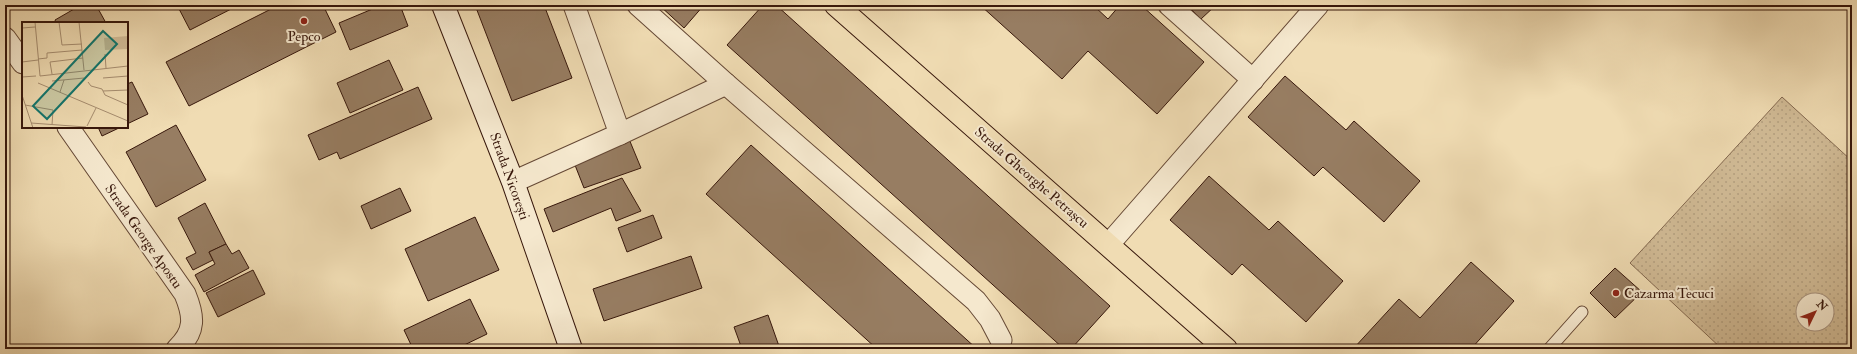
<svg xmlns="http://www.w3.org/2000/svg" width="1857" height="354" font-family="'IM FELL Double Pica',serif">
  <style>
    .park { fill: url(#park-dots); stroke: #846950; fill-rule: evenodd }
    .building { fill: #977d62; stroke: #37170b }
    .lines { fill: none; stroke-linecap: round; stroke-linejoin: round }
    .service-casing { stroke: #654835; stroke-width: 13 }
    .minor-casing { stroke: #654835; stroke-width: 23 }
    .secondary-casing { stroke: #37170b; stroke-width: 24 }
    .primary-casing { stroke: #37170b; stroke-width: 24 }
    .service { stroke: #f5e8ce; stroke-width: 11 }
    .minor { stroke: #f5e8ce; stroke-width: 21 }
    .secondary { stroke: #f5e8ce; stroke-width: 22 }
    .primary { stroke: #f0dcb3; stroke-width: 22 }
    .poi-dot { fill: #8f2418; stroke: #f5e8ce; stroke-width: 1.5 }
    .labels { text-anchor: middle; stroke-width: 4; stroke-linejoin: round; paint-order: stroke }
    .poi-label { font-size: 14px; fill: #37170b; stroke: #f5e8ce }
    .street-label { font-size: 14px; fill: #37170b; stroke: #f5e8ce }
    .inset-road { fill: none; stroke: #a68d70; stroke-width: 1 }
    .view { fill: #0f766e; fill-opacity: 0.15; stroke: #0f766e; stroke-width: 2 }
    .inset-edge { fill: none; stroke: #37170b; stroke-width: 2 }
  </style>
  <defs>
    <pattern id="park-dots" width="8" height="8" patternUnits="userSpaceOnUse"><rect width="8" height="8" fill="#d1bb96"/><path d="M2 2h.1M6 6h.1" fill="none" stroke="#b4a080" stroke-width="1.8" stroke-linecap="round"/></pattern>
  </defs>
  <rect width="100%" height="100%" fill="#f0dcb3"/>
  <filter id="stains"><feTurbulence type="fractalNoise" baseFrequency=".005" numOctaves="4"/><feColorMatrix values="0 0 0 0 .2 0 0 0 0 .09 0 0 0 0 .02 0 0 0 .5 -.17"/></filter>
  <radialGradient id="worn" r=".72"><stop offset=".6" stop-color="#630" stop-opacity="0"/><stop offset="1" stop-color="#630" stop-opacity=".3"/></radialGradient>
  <!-- park -->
  <path class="park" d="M1782 97 1852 161V349H1722L1630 263ZM1803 300H1827V324H1803Z"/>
  <!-- building -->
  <g class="building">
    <polygon points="81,5 96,5 106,23 56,23 55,20"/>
    <polygon points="177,5 239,5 190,30"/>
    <polygon points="279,5 323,5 336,32 189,106 166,62"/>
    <polygon points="382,5 400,5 408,26 350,50 339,23"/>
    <polygon points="475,5 544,5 572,78 512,101"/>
    <polygon points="659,5 704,5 684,28"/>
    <polygon points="763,5 776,5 1110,306 1071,349 1064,349 727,45"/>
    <polygon points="980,5 1093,5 1108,19 1120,5 1141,5 1204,62 1157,114 1088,51 1062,79"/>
    <polygon points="1187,5 1216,5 1201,19"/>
    <polygon points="389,60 403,90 350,113 337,83"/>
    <polygon points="1285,76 1346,130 1354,121 1420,181 1384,222 1323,167 1314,176 1248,117"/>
    <polygon points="132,82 148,114 127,124 127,84"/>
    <polygon points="418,87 432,119 340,159 337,152 319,160 308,135"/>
    <polygon points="176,125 206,180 156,207 126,152"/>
    <polygon points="98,127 121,127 102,136"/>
    <polygon points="629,139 641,168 584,188 573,160"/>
    <polygon points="751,145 977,349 877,349 706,194"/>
    <polygon points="1209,176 1269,230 1278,221 1343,281 1306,322 1242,264 1232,275 1170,220"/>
    <polygon points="622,178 641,211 616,221 611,208 553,232 544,209"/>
    <polygon points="400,188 411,211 371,229 361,206"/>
    <polygon points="205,203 226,244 209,252 213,260 193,270 186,258 196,253 178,218"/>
    <polygon points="653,215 662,238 627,252 618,228"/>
    <polygon points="475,217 499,270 428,301 405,249"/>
    <polygon points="226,244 232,254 239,250 249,268 204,292 195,275 215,264 209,252"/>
    <polygon points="691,256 702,288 604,321 593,289"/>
    <polygon points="1471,262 1514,301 1471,349 1353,349 1399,299 1420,318"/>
    <polygon points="1615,268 1642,292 1615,318 1590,293"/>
    <polygon points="253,270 265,294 218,317 206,293"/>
    <polygon points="470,299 487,334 456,349 413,349 404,330"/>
    <polygon points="768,315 780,349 742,349 734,327"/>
  </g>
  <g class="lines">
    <defs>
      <polyline id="service" points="1549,349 1582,312"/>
      <g id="minor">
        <polyline points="574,5 620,134"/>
        <polyline points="638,5 726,84 976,301 990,319 1001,340"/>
        <polyline points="1169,5 1253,80"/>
        <polyline points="5,38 23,63"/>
        <path d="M68 127 185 294C194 316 196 331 177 349"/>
        <polyline points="513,182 620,134 726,84"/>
        <polyline points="1109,244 1318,5"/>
      </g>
      <polyline id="secondary" points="443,5 513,182 571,349"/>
      <polyline id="primary" points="836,5 1226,349"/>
    </defs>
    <!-- service casing -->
    <use href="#service" class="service-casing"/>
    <!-- minor casing -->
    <use href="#minor" class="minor-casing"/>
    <!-- secondary casing -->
    <use href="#secondary" class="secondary-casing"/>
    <!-- primary casing -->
    <use href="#primary" class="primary-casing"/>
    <!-- service -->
    <use href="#service" class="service"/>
    <!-- minor -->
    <use href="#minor" class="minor"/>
    <!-- secondary -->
    <use href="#secondary" class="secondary"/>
    <!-- primary -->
    <use href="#primary" class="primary"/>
  </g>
  <!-- markers -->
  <g class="poi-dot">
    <circle cx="304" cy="21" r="4"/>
    <circle cx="1616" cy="293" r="4"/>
  </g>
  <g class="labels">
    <!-- poi labels -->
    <g class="poi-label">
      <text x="304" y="41">Pepco</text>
      <text x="1624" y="298" text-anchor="start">Cazarma Tecuci</text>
    </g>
    <!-- street labels -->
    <g class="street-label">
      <text transform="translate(510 176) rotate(70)" y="5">Strada Nicorești</text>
      <text transform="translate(1032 177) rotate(41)" y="5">Strada Gheorghe Petrașcu</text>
      <text transform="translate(144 236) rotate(55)" y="5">Strada George Apostu</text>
    </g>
  </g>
  <!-- overview -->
  <g transform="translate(22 22)">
    <rect width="106" height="106" fill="#f0dcb3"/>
    <path d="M106 14V27L83 28 82 16Z" fill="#d1bb96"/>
    <path class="inset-road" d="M13 0 18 54M37 0 40 23 60 22M57 0 62 48M0 6 13 5M83 32 84 46M16 37 25 36V31L60 28M0 40 16 38M30 52 28 40 61 36M18 54 106 44M0 55 14 54M81 56 106 54M30 59 62 56M66 60 69 64 80 67 83 73 106 83M16 61 106 99M81 69 106 68M38 70 42 58M0 73 11 106M3 83 31 88 30 103M9 101 64 105M65 104 74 86"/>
    <path class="view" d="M81 9 95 22 25 97 11 84Z"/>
    <rect width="106" height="106" class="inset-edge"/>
  </g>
  <!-- margin -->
  <rect width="1857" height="354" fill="none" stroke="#f0dcb3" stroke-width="20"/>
  <rect x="6" y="6" width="1845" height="342" fill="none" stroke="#37170b" stroke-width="2"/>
  <rect x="10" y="10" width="1837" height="334" fill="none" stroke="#37170b"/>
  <!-- north arrow -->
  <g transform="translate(1815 312) rotate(47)"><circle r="19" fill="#f5e8ce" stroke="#a99480"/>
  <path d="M0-3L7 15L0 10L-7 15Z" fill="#8f2418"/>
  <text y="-6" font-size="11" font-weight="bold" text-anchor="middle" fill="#37170b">N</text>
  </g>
  <rect width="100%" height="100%" filter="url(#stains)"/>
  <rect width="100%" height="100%" fill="url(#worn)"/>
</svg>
